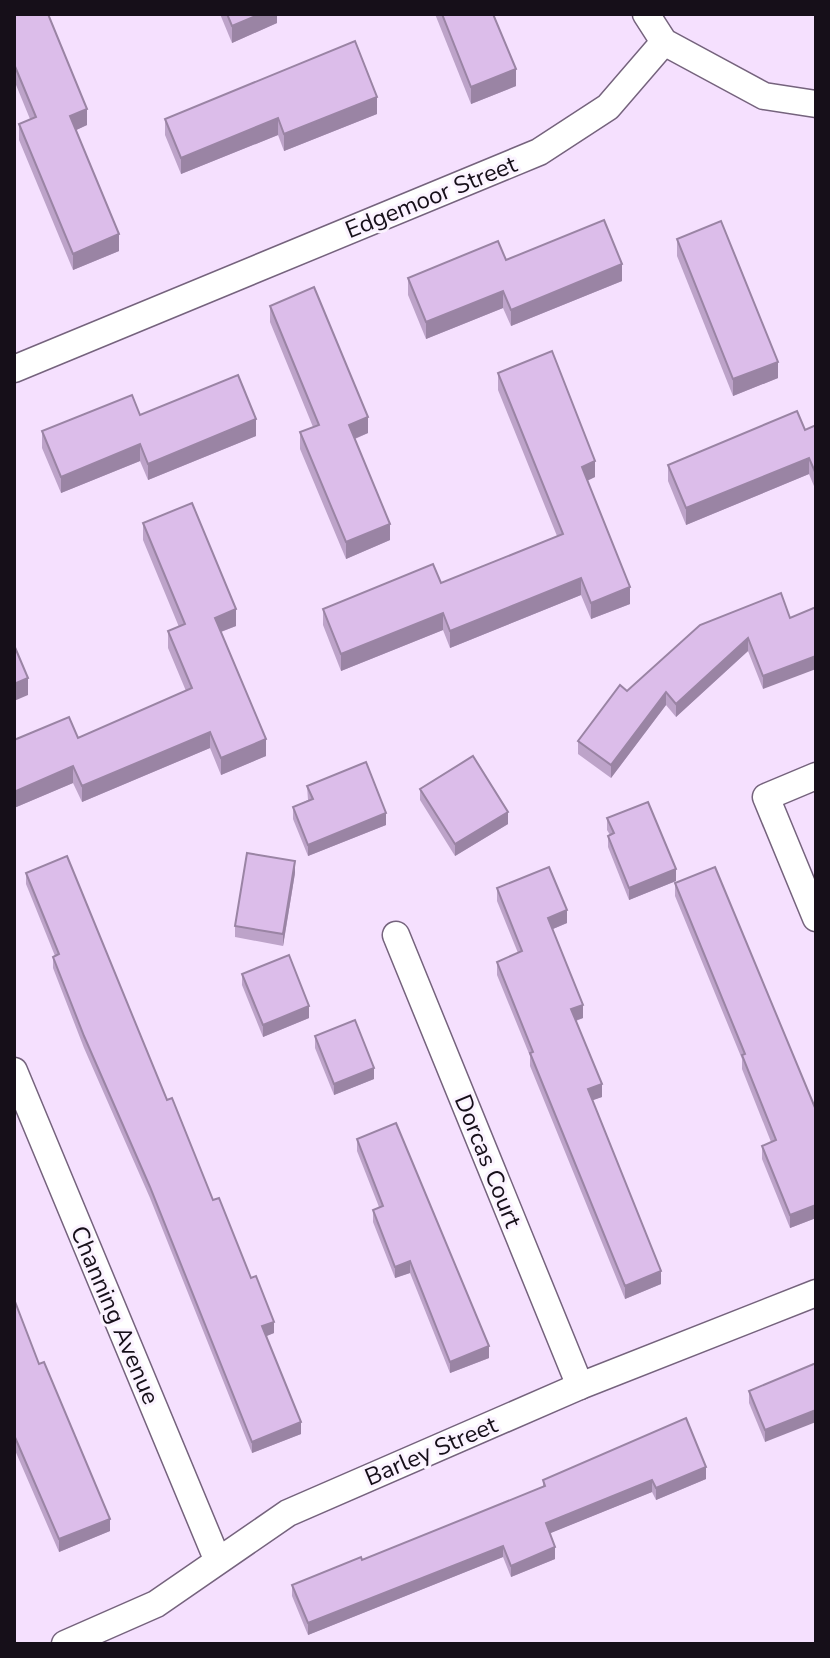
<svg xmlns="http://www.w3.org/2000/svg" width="830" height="1658" font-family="'Nunito Sans',sans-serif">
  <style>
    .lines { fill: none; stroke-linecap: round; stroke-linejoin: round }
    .minor-casing { stroke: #75637d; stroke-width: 29 }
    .minor { stroke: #fff; stroke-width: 26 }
    .wall { fill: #bda3c9 }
    .shaded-wall { fill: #9a84a4 }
    .building { fill: #dcbdea; stroke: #9a84a4; stroke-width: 2 }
    .labels { text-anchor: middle; stroke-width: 6; stroke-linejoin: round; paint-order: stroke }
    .street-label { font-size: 24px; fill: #160f19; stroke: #fbf3ff }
  </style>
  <rect width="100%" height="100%" fill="#f5e0fe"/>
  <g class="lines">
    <defs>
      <g id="minor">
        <polyline points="646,14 664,42 764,96 816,104"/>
        <polyline points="14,369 539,152 608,107 664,42"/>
        <polyline points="816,776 766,797 816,918"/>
        <polyline points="396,935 580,1386"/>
        <polyline points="14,1071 217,1559"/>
        <polyline points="65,1644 156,1604 288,1513 580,1386 816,1293"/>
      </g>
    </defs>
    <!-- minor casing -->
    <use href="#minor" class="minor-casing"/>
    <!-- minor -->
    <use href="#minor" class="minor"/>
  </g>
  <!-- wall -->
  <g class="wall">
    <polygon points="14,14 87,125 76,130 119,251 73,270 19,140 19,124 30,119 14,80"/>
    <polygon points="220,14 277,14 277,23 232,43"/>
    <polygon points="435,14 493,14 516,86 471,104"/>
    <polygon points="377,114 284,151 278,135 181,174 165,135 165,119"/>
    <polygon points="677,239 778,378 733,396 677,256"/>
    <polygon points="506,260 622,281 511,326 503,308 426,339 408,295 408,278"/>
    <polygon points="270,306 368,433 355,439 390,540 346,559 300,449 300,432 313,427 270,322"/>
    <polygon points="498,373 595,477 587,481 630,604 591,619 581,595 450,648 443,630 341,671 323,625 323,609 441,583 557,536 498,390"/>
    <polygon points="140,415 256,436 148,480 140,461 61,493 42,448 42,431"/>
    <polygon points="816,425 816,491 809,474 686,525 668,481 668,465 805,430"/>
    <polygon points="143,523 236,626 221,632 266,756 221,775 210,748 82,802 73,783 14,808 14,740 78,738 186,691 168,648 168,631 179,627 143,540"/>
    <polygon points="781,593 763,689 748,651 676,717 666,705 611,778 578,754 578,741 627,691"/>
    <polygon points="307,786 386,825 308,856 293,819 293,807 308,800"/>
    <polygon points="420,789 508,824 455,856 420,800"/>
    <polygon points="607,818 676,881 629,900 608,847 608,836 610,835 607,830"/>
    <polygon points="26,873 167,1100 274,1333 266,1336 301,1434 252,1453 150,1198 84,1048 53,968 53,957 55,956 26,884"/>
    <polygon points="295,873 283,946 235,937 235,926"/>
    <polygon points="675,883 816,1110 816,1218 790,1228 762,1159 762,1146 771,1142 742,1069 742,1059 675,896"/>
    <polygon points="497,888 567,923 553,929 583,1018 576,1021 602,1097 592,1100 661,1284 625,1299 530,1066 530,1056 497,975 497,962 518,953 497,901"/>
    <polygon points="242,974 309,1018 263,1037 242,985"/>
    <polygon points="315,1036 374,1079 334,1095 315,1048"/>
    <polygon points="357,1139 489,1358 450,1373 410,1273 395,1278 373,1222 373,1210 379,1207 357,1151"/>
    <polygon points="14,1299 39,1364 110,1531 59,1552 14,1448"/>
    <polygon points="816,1363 765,1442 749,1403 749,1391"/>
    <polygon points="706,1479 656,1500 652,1492 550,1533 555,1559 511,1577 503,1557 308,1635 292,1596 292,1585 362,1560 543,1487 543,1480"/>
  </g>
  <!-- shaded-wall -->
  <g class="shaded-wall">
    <polygon points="260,14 277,14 277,23 232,43 232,26"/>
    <polygon points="516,69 516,86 471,104 471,87"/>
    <polygon points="377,97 377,114 284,151 284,134"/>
    <polygon points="87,109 87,125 70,133 70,116"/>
    <polygon points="278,118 278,135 181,174 181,158"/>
    <polygon points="119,234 119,251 73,270 73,254"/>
    <polygon points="622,264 622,281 511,326 511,310"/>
    <polygon points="503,291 503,308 426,339 426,322"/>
    <polygon points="778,362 778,378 733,396 733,379"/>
    <polygon points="368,417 368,433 349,441 349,425"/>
    <polygon points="256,419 256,436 148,480 148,464"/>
    <polygon points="140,444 140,461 61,493 61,477"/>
    <polygon points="809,458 809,474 686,525 686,508"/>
    <polygon points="595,461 595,477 582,483 582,467"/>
    <polygon points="390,524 390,540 346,559 346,542"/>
    <polygon points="581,578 581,595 450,648 450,631"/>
    <polygon points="630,587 630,604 591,619 591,603"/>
    <polygon points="236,609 236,626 215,634 215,618"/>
    <polygon points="443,613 443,630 341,671 341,654"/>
    <polygon points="748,638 748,651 676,717 676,704"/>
    <polygon points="816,656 816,669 763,689 763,676"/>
    <polygon points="28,678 28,695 14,701 14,684"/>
    <polygon points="666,692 666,705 611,778 611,765"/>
    <polygon points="210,732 210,748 82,802 82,786"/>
    <polygon points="266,739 266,756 221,775 221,758"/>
    <polygon points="73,766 73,783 14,808 14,792"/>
    <polygon points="508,812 508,824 455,856 455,844"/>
    <polygon points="386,813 386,825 308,856 308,845"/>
    <polygon points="295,861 295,873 283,946 283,934"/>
    <polygon points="676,869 676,881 629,900 629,888"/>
    <polygon points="567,910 567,923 548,931 548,918"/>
    <polygon points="583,1005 583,1018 571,1022 571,1009"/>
    <polygon points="309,1006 309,1018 263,1037 263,1025"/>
    <polygon points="374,1068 374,1079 334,1095 334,1084"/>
    <polygon points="602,1084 602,1097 588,1102 588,1089"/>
    <polygon points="816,1205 816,1218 790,1228 790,1215"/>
    <polygon points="410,1261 410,1273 395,1278 395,1267"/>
    <polygon points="661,1271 661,1284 625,1299 625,1286"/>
    <polygon points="274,1322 274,1333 262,1338 262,1326"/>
    <polygon points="489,1346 489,1358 450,1373 450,1362"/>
    <polygon points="816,1410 816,1422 765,1442 765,1430"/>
    <polygon points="301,1422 301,1434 252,1453 252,1442"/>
    <polygon points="706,1467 706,1479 656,1500 656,1488"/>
    <polygon points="652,1480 652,1492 546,1535 546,1523"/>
    <polygon points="110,1519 110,1531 59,1552 59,1539"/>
    <polygon points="503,1546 503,1557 308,1635 308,1623"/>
    <polygon points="555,1547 555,1559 511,1577 511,1566"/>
  </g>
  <!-- building -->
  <g class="building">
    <polygon points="14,14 48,14 87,109 70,116 119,234 73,254 19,124 36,117 14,64"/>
    <polygon points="227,14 260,14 232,26"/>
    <polygon points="442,14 493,14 516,69 471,87"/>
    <polygon points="355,41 377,97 284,134 278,118 181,158 165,119"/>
    <polygon points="604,220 622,264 511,310 503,291 426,322 408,278 498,241 506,260"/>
    <polygon points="721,221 778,362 733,379 677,239"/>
    <polygon points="314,287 368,417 349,425 390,524 346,542 300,432 319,425 270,306"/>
    <polygon points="552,351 595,461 582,467 630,587 591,603 581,578 450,631 443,613 341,654 323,609 433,564 441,583 563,534 498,373"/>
    <polygon points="238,375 256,419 148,464 140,444 61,477 42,431 132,395 140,415"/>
    <polygon points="797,411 805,430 816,425 816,474 809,458 686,508 668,465"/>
    <polygon points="192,503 236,609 215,618 266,739 221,758 210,732 82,786 73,766 14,792 14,740 69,717 78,738 192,688 168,631 185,624 143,523"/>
    <polygon points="781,593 790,618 816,607 816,656 763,676 748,638 676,704 666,692 611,765 578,741 620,685 627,691 700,625"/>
    <polygon points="14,645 28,678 14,684"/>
    <polygon points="473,756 508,812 455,844 420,789"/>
    <polygon points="366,762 386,813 308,845 293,807 313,799 307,786"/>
    <polygon points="648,802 676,869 629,888 608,836 614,833 607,818"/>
    <polygon points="247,853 295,861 283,934 235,926"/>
    <polygon points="67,856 167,1100 172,1098 213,1200 219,1198 251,1278 256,1276 274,1322 262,1326 301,1422 252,1442 150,1187 84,1036 53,957 59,954 26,873"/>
    <polygon points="549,867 567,910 548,918 583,1005 571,1009 602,1084 588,1089 661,1271 625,1286 530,1053 533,1052 497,962 522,951 497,888"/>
    <polygon points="715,867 816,1110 816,1205 790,1215 762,1146 776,1140 742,1055 745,1054 675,883"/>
    <polygon points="289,955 309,1006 263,1025 242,974"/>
    <polygon points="355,1020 374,1068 334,1084 315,1036"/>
    <polygon points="396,1123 489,1346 450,1362 410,1261 395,1267 373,1210 383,1206 357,1139"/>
    <polygon points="14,1299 39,1364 44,1362 110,1519 59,1539 14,1435"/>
    <polygon points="816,1363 816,1410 765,1430 749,1391"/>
    <polygon points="686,1418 706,1467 656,1488 652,1480 546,1523 555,1547 511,1566 503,1546 308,1623 292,1585 361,1557 362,1560 545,1486 543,1480"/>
  </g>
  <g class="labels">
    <!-- street labels -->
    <g class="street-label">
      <text transform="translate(431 197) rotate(-22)" y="8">Edgemoor Street</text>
      <text transform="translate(488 1161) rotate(68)" y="8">Dorcas Court</text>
      <text transform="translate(115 1315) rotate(67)" y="8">Channing Avenue</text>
      <text transform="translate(431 1451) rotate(-23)" y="8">Barley Street</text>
    </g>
  </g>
  <!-- border -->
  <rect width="830" height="1658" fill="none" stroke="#160f19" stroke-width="32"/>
</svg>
